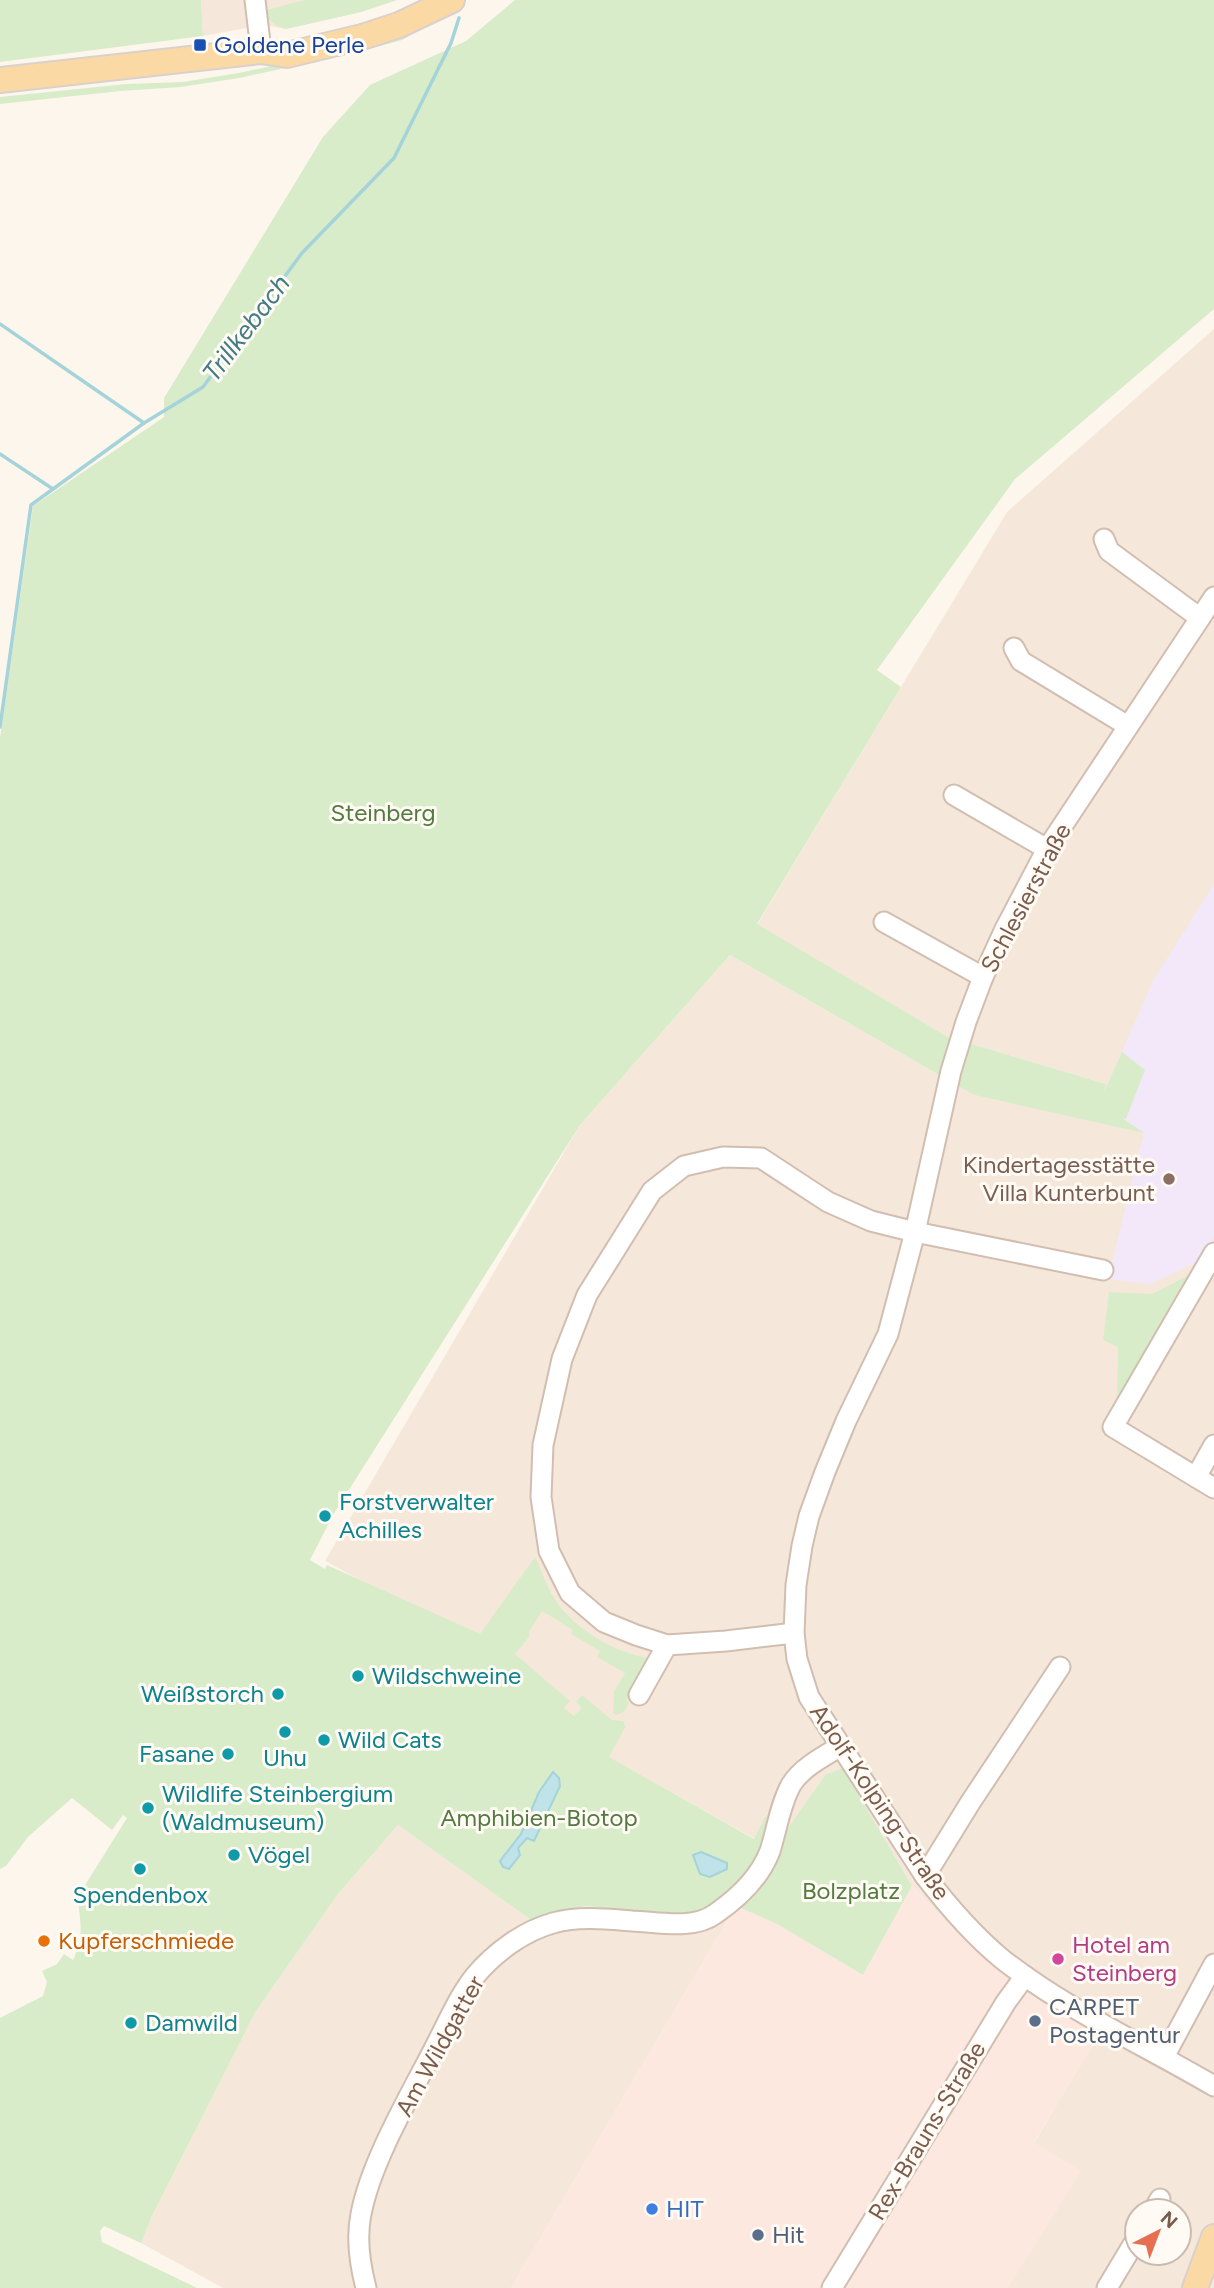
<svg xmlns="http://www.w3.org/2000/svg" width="1214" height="2288" font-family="Figtree,sans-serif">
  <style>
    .residential { fill: #f5e8da; fill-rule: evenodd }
    .commercial { fill: #fde8e0 }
    .education { fill: #f3e8fa }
    .green { fill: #d8ecc9 }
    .water { fill: #bfe3e8; stroke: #a5d3da; stroke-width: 2 }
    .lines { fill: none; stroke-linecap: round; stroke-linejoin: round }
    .stream { stroke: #a5d3da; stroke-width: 3.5 }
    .minor-casing { stroke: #d1beb0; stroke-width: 23 }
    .major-casing { stroke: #dad1cd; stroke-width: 28 }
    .minor { stroke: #fff; stroke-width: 19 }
    .major { stroke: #fbd9a5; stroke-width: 24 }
    .transit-dot { fill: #1a4fb4; stroke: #fffaf3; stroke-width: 2.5 }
    .education-dot { fill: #8d6e63; stroke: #fffaf3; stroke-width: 2.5 }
    .culture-dot { fill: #0f9aa8; stroke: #fffaf3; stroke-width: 2.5 }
    .food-dot { fill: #e8710a; stroke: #fffaf3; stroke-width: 2.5 }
    .hotel-dot { fill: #d1479c; stroke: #fffaf3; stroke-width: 2.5 }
    .service-dot { fill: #5c6f8a; stroke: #fffaf3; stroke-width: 2.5 }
    .shop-dot { fill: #3f7fe0; stroke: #fffaf3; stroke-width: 2.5 }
    .labels { text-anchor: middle; stroke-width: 6; stroke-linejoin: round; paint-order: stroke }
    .transit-label { font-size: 24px; fill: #164399; stroke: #fffaf3; text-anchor: start }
    .park-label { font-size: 24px; fill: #537a41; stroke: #fffaf3 }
    .street-label { font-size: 24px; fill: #7a5c4d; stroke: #fffaf3 }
    .education-label { font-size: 24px; fill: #785e54; stroke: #fffaf3; text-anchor: end }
    .culture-label { font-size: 24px; fill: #0d838f; stroke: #fffaf3; text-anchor: start }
    .food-label { font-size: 24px; fill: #c56008; stroke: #fffaf3; text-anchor: start }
    .hotel-label { font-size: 24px; fill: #b23c85; stroke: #fffaf3; text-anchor: start }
    .service-label { font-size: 24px; fill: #4e5e75; stroke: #fffaf3; text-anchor: start }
    .shop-label { font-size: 24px; fill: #366cbe; stroke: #fffaf3; text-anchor: start }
    .water-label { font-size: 26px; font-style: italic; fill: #437c86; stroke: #fffaf3 }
  </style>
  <rect width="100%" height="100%" fill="#fdf6ec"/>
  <!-- residential -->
  <g class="residential">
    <polygon points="201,0 397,0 361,12 286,29 263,25 203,36"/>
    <path d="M1214 329V2288H1007L1034 2143 1099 2034 1004 1974 955 1931 912 1886 843 1768 826 1774 788 1829 755 1839 608 1757 507 1660 325 1561 580 1125 730 955 974 1095 1141 1131 1099 1104 1106 1084 948 1037 757 925 1007 512ZM1137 2211H1179V2253H1137Z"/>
    <polygon points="398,1825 531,1920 584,1906 686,1915 736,1906 511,2288 223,2288 141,2243 152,2216 256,2011 338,1894"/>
  </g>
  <!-- commercial -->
  <polygon class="commercial" points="912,1886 955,1931 1003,1974 1100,2034 1034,2142 1081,2171 1008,2288 511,2288 736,1906 777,1924 863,1975"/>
  <!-- education -->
  <polygon class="education" points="1214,884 1214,1238 1202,1260 1150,1284 1108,1279 1144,1133 1099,1104 1153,981"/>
  <!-- green -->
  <g class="green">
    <polygon points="0,0 201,0 203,36 0,62"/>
    <polygon points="305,0 397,0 361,12 286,29 277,26 268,18 267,10"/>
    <path d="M515 0H1214V309L1015 479 877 670 901 687 757 924 948 1037 1106 1084 1104 1092 1122 1052 1145 1070 1126 1119 1122 1118 1144 1133 974 1095 730 955 580 1125 333 1515 310 1560 325 1569 327 1565 480 1634 535 1557C541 1569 545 1582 551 1593 569 1626 614 1654 651 1658L626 1700 629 1703 624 1712 616 1715 613 1713 614 1691 625 1673 597 1657 600 1651 571 1634 573 1630 542 1611 529 1632V1637L515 1654 570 1701 564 1708 574 1716 582 1708 576 1702 582 1695 612 1720 624 1721V1725L626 1726 609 1757 754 1839 765 1817 788 1828 826 1774 843 1768 912 1886 863 1975 777 1924 736 1906 686 1915 585 1906 531 1920 398 1825 338 1894 256 2011 152 2216 141 2243 104 2226 100 2231 102 2242 197 2288H0V2018L43 1996 47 1982 42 1971 57 1964 64 1954 73 1960C84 1938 81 1920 77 1898L127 1818 123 1815 112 1830 72 1798 28 1837 6 1866 0 1869V738L33 506 164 417V398L323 137 370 85 466 41Z"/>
    <polygon points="460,6 402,40 354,53 239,78 181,87 120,91 0,104 0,97 126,84 183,82 239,73 337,52"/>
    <polygon points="1191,1274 1117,1399 1118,1347 1103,1340 1109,1292 1152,1294"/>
  </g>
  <!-- water -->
  <g class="water">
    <polygon points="553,1772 559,1778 560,1786 534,1841 527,1838 518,1848 520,1855 509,1869 503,1867 500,1861 521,1834 539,1792"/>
    <polygon points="701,1852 727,1863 727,1869 710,1877 700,1874 693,1855"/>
  </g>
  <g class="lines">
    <!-- stream -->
    <g class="stream">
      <polyline points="0,324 144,423"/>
      <polyline points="0,454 53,489"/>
      <polyline points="0,727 31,505 144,423 203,387 302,253 394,158 451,43 459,18"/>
    </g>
    <defs>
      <g id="minor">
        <polyline points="255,0 261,51"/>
        <polyline points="1104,539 1109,551 1200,618"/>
        <path d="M1214 597 1047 849 1005 929 983 977 966 1022 951 1071 915 1232 888 1334 846 1421 825 1472 809 1516 802 1546 796 1585 794 1633 797 1659 809 1697 925 1876C948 1906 973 1935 1002 1959 1065 2009 1144 2045 1214 2086"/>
        <polyline points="1014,648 1021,661 1128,726"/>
        <polyline points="954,795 1047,849"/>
        <polyline points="884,922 983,977"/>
        <polyline points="1214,1253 1113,1427 1214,1488"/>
        <polyline points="1196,1477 1214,1445"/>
        <polyline points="794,1633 726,1641 667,1645 636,1635 604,1622 570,1593 549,1551 541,1497 543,1445 562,1359 587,1295 652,1191 684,1166 723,1157 761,1158 828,1202 871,1221 915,1232 1103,1270"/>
        <polyline points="639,1695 667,1645"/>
        <polyline points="925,1876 970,1803 1060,1667"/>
        <polyline points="1164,2057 1214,1964"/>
        <polyline points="1153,2211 1160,2199"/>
        <path d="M366 2288C360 2265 356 2238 361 2214 371 2161 411 2094 436 2045 448 2022 459 1996 475 1976 495 1952 524 1931 553 1923 579 1916 606 1919 632 1921 658 1922 693 1930 715 1914 737 1899 760 1877 770 1851 777 1829 780 1805 791 1785 801 1768 824 1756 841 1746"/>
        <polyline points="832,2288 1006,2002 1025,1976"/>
        <polyline points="1107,2288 1137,2238"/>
      </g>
      <g id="major">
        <polyline points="0,80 261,51 287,55 362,37 399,25 452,0"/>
        <polyline points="1195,2288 1214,2237"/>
      </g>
    </defs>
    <!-- minor casing -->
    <use href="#minor" class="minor-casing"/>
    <!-- major casing -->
    <use href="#major" class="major-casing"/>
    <!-- minor -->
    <use href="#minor" class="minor"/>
    <!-- major -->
    <use href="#major" class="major"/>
  </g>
  <!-- markers -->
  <rect class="transit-dot" x="193" y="38" width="14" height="14" rx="3.5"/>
  <circle class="education-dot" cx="1169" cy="1179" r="7"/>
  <g class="culture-dot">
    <circle cx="325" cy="1516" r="7"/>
    <circle cx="358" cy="1676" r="7"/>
    <circle cx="278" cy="1694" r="7"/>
    <circle cx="285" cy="1732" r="7"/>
    <circle cx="324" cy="1740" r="7"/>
    <circle cx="228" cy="1754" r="7"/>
    <circle cx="148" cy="1808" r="7"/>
    <circle cx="234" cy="1855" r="7"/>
    <circle cx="140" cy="1869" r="7"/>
    <circle cx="131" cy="2023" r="7"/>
  </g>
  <circle class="food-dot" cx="44" cy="1941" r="7"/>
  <circle class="hotel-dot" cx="1058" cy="1959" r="7"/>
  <g class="service-dot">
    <circle cx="1035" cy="2021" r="7"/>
    <circle cx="758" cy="2235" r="7"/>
  </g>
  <circle class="shop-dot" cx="652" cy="2209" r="7"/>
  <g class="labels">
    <!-- transit labels -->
    <g class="transit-label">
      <text x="214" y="53">Goldene Perle</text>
    </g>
    <!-- park labels -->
    <g class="park-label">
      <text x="383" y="821">Steinberg</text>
      <text x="539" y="1826">Amphibien-Biotop</text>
      <text x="851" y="1899">Bolzplatz</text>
    </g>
    <!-- street labels -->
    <g class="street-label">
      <text transform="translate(1026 898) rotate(-62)" y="8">Schlesierstraße</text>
      <text transform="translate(880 1802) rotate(56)" y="8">Adolf-Kolping-Straße</text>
      <text transform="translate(440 2046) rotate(-61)" y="8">Am Wildgatter</text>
      <text transform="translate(927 2131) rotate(-59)" y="8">Rex-Brauns-Straße</text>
    </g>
    <!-- education labels -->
    <g class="education-label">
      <text x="1155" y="1173">Kindertagesstätte<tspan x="1155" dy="28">Villa Kunterbunt</tspan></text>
    </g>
    <!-- culture labels -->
    <g class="culture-label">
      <text x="339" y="1510">Forstverwalter<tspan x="339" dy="28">Achilles</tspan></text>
      <text x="372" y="1684">Wildschweine</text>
      <text x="264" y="1702" text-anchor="end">Weißstorch</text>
      <text x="338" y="1748">Wild Cats</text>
      <text x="214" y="1762" text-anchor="end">Fasane</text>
      <text x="285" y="1766" text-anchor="middle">Uhu</text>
      <text x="162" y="1802">Wildlife Steinbergium<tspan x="162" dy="28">(Waldmuseum)</tspan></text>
      <text x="248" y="1863">Vögel</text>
      <text x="140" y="1903" text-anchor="middle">Spendenbox</text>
      <text x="145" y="2031">Damwild</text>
    </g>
    <!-- food labels -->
    <g class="food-label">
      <text x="58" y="1949">Kupferschmiede</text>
    </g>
    <!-- hotel labels -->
    <g class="hotel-label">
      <text x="1072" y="1953">Hotel am<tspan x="1072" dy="28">Steinberg</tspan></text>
    </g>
    <!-- service labels -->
    <g class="service-label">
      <text x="1049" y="2015">CARPET<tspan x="1049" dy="28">Postagentur</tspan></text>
      <text x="772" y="2243">Hit</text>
    </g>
    <!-- shop labels -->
    <g class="shop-label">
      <text x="666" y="2217">HIT</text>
    </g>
    <!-- water labels -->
    <g class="water-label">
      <text transform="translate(246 328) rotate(-53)" y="9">Trillkebach</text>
    </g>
  </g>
  <!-- north arrow -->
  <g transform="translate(1158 2232) rotate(42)"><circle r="33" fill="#fffaf3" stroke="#cabbb1" stroke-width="2"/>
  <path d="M0-5L12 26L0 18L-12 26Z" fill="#e76f51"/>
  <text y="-10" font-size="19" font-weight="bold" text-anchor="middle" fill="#7a5c4d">N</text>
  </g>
</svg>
